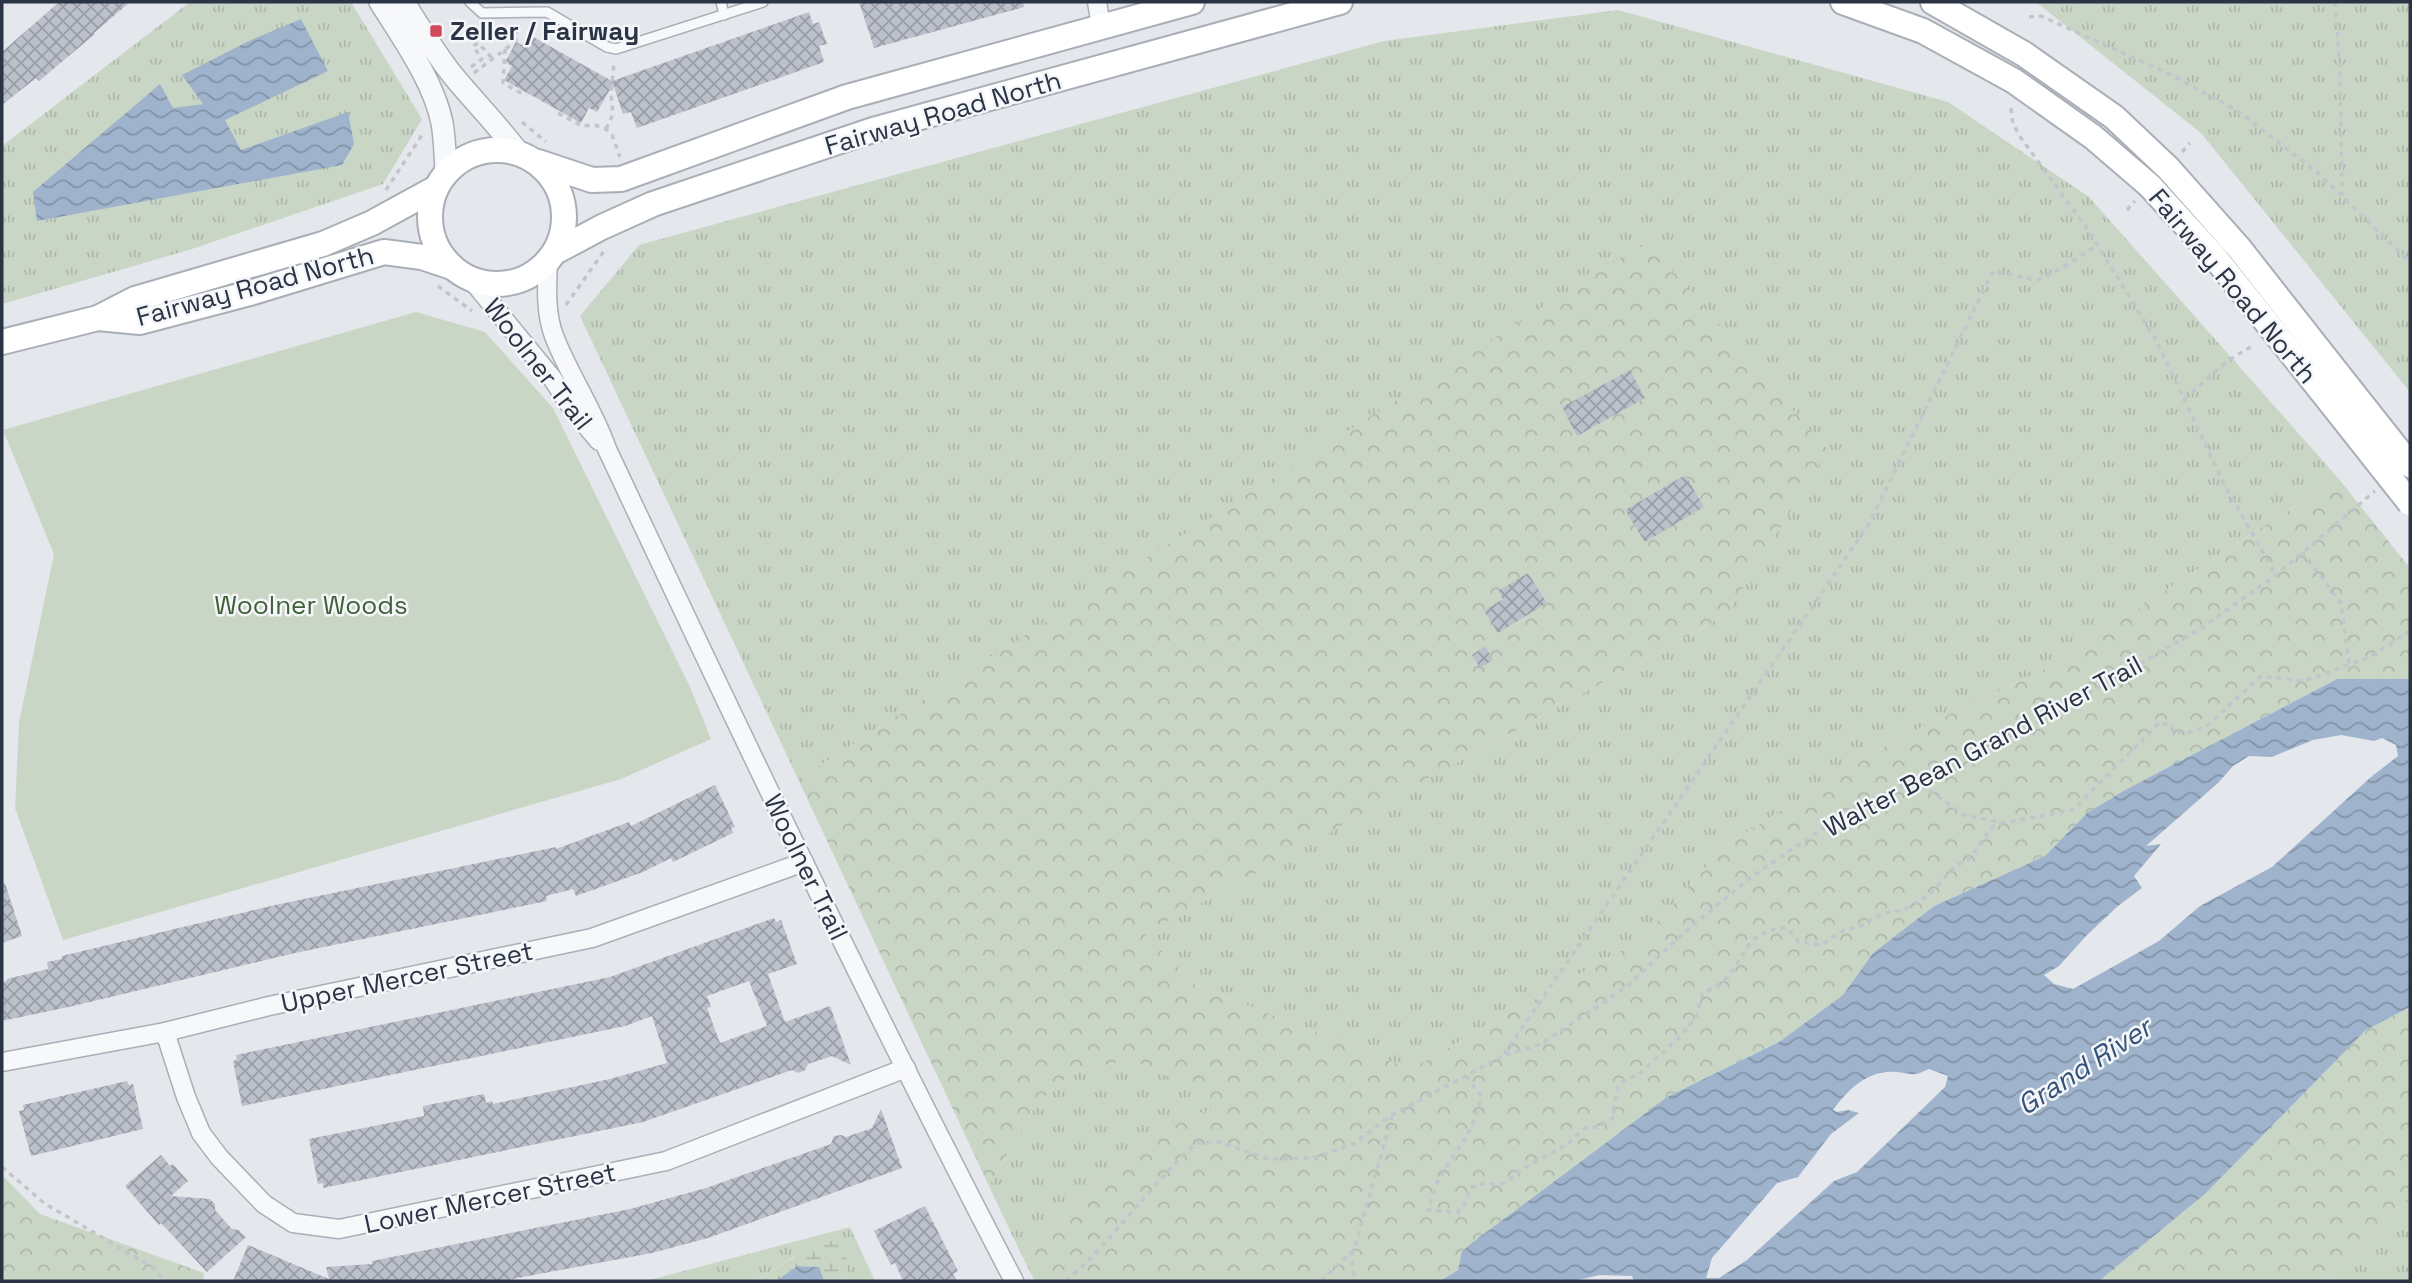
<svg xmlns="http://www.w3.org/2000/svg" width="2412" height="1283" font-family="'Space Grotesk',sans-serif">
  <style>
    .grass { fill: url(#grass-tufts) }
    .forest { fill: url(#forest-crowns) }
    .wetland { fill: url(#wetland-marsh) }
    .green { fill: #c9d6c5 }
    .water { fill: url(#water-waves); fill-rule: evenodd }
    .building { fill: url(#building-cross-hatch); fill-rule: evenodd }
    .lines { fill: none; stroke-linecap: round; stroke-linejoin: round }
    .service-casing { stroke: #a9aeb7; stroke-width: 12 }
    .minor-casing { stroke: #a9aeb7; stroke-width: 21 }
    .tertiary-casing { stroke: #a9aeb7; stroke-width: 24 }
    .secondary-casing { stroke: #a9aeb7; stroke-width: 28 }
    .path { stroke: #c2c5cb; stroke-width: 3.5; stroke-dasharray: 5 5; stroke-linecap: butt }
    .service { stroke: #f7f8fa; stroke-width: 9 }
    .minor { stroke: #f7f8fa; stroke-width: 18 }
    .tertiary { stroke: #f7f8fa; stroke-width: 21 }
    .secondary { stroke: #fff; stroke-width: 24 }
    .secondary-bridge-casing { stroke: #a9aeb7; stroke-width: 28; stroke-linecap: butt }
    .secondary-bridge { stroke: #fff; stroke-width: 24 }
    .poi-dot { fill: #d1495b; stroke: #f4f6f9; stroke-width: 2.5 }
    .labels { text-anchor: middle; stroke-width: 5; stroke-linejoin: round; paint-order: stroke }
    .poi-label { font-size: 26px; font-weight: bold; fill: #2b3445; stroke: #f4f6f9; text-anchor: start }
    .street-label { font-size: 26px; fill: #2b3445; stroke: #f4f6f9 }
    .park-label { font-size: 26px; fill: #3f6138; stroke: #f4f6f9 }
    .water-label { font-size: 28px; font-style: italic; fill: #34527a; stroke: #f4f6f9 }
  </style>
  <defs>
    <pattern id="grass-tufts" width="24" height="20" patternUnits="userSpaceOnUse" patternTransform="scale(1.75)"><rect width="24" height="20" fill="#c9d6c5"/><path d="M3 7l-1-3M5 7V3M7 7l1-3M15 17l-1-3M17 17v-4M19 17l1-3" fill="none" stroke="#adb8ab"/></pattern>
    <pattern id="forest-crowns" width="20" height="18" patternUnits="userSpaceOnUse" patternTransform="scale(1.75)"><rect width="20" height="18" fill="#c9d6c5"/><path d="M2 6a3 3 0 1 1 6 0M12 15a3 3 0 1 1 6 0" fill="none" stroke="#adb8ab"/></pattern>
    <pattern id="wetland-marsh" width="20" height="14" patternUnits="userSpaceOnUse" patternTransform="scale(1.75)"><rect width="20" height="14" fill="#c9d6c5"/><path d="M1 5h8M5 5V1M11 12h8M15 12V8" fill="none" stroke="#adb8ab"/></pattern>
    <pattern id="water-waves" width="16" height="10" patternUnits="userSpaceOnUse" patternTransform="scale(1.75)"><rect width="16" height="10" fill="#9fb4cc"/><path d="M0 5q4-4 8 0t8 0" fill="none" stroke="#8293a7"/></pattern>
    <pattern id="building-cross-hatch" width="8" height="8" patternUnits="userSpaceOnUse" patternTransform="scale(1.75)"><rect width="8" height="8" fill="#bbc0ca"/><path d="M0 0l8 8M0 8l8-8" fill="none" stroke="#989da6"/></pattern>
  </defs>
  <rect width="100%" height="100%" fill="#e4e7ec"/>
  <!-- grass -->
  <g class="grass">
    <polygon points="190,2 351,2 422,119 383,184 189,250 2,304 2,146"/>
    <polygon points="2036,2 2410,2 2410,392 2201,133"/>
    <polygon points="1618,10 1948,102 2089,197 2338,478 2045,669 1897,739 1726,845 1642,939 1411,1069 1195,985 1144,934 1727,614 1648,242 798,779 580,316 639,245 1384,41"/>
    <polygon points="1131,1059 1225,1108 1170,1119 1023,1258 989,1186 1037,1103 1073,1073"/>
    <polygon points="2410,1197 2410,1281 2323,1281"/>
    <polygon points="850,1227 875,1281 843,1281 847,1276 795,1256 757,1280 646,1281"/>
  </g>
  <!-- forest -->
  <g class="forest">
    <polygon points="1647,241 1828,450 1727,614 1145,934 1195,985 1411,1069 1642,939 1726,845 1897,739 2045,669 2338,478 2410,568 2410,679 2337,679 2125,790 2087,813 2045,856 1934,906 1873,953 1843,995 1779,1042 1667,1097 1473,1242 1462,1251 1458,1270 1440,1281 1035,1281 1023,1258 1170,1119 1224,1108 1131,1059 1073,1073 1037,1103 989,1186 798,779"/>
    <polygon points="2410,1007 2410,1197 2323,1281 2099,1281 2205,1194 2366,1030"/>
    <polygon points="2,1175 40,1214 204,1273 203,1281 2,1281"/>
  </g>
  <!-- wetland -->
  <polygon class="wetland" points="830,1241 847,1246 847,1276 843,1281 823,1281 824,1279 818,1267 797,1266 776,1281 735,1281 757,1280 796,1256"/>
  <!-- green -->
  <polygon class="green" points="416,312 485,332 553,408 690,687 711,739 621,779 63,940 15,808 19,723 54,554 3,430"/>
  <!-- water -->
  <g class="water">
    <polygon points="301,19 328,71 225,120 241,150 348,112 354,144 342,165 37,221 33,192 160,84 173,108 203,104 182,75 251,40"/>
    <path d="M2337 679H2410V1007L2366 1030 2205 1194 2099 1281H1634L1632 1276 1600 1275 1573 1281H1440L1458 1270 1462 1251 1473 1242 1667 1097 1779 1042 1843 995 1873 953 1934 906 2045 856 2087 813 2125 790ZM2341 735 2374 741 2382 738 2396 745 2398 756 2371 777 2272 867 2200 906 2159 941 2073 989 2054 984 2044 975 2059 966 2086 936 2118 906 2142 888 2134 876 2161 844 2146 846 2218 783 2233 766 2249 756 2272 757 2313 740ZM1929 1069 1948 1076 1945 1087 1857 1172 1834 1181 1747 1260 1719 1278H1706L1712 1258 1777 1183 1798 1177 1831 1134 1859 1113 1848 1110 1837 1112 1833 1110C1848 1089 1869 1069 1897 1072 1915 1074 1911 1077 1929 1069Z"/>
    <polygon points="797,1266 819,1267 824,1280 776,1281"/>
  </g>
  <!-- building -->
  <g class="building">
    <polygon points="59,2 130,2 94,33 95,34 39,81 36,78 2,105 2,52"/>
    <polygon points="859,2 1023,2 1024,7 874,48"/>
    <polygon points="809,12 813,24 819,22 827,44 819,46 824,62 637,128 631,112 623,114 613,84 597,112 589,108 581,123 504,80 512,66 505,62 516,42 522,45 528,34 612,81"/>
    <polygon points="1630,370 1645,398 1577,436 1562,407"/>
    <polygon points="1685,475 1704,507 1645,542 1625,510"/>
    <polygon points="1528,573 1547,603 1498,633 1484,611 1503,599 1498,591"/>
    <polygon points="1485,646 1493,660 1480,668 1472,655"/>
    <polygon points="715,785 735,827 731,828 733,833 673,862 671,858 643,872 576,896 573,889 546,896 547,901 295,953 73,1006 2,1021 2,982 7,981 7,979 48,969 47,962 62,959 62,956 275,905 556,847 556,849 629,822 631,826"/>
    <polygon points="5,883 22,936 2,943 2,884"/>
    <path d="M774 918 776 922 781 920 797 964 768 974 785 1022 830 1006 851 1065 832 1056 808 1064 805 1070 798 1073 792 1070 643 1122 323 1188V1183L318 1184 309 1139 424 1116 423 1106 484 1094 486 1103 492 1101 493 1104 610 1079 667 1063 652 1016 625 1026 242 1106 233 1061 237 1060 236 1055 610 977ZM749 981 767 1026 720 1043 707 1008 711 1007 707 996Z"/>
    <polygon points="127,1081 129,1085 133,1084 143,1129 31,1156 19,1111 24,1110 23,1105"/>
    <polygon points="881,1109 902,1168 708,1238 652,1253 501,1281 233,1281 248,1245 329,1279 326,1267 372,1264 372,1261 630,1209 706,1188 831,1144 834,1136 841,1135 846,1137 872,1128"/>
    <polygon points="161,1155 170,1166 173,1164 188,1181 171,1196 210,1199 215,1204 215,1210 232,1229 238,1230 246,1237 207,1272 161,1223 159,1225 125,1186"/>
    <polygon points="925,1206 958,1271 953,1274 957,1281 903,1281 895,1263 891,1265 874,1231"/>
  </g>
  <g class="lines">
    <defs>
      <g id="service">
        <polyline points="470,2 482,13 547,12 607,47 616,49 763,2"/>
        <polyline points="721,2 724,15"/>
      </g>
      <g id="minor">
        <polyline points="1097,2 1101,26"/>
        <path d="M548 261C547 286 545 312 554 336 569 375 593 409 607 449 738 728 871 1007 1014 1281"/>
        <polyline points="471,279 552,378 573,410 599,441"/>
        <polyline points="165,1032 186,1097 201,1133 219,1157 264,1204 293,1223 339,1229 666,1161 906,1068"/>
        <polyline points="2,1062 165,1032 269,1006 592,938 804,862"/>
      </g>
      <g id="tertiary">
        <path d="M380 2C402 37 434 82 442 123 445 139 445 156 446 172"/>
        <path d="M404 2C420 28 436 55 455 78 476 103 499 127 519 153"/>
      </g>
      <g id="secondary">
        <polyline points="1843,2 1923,31 2014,81 2093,137 2150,186 2213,255 2331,403"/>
        <polyline points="1933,2 2024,54 2114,117 2168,168 2239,248 2349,388"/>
        <circle cx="497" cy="217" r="67"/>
        <polyline points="538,162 592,180 621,179 847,97 1192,2"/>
        <polyline points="555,252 602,227 653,204 873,130 1340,2"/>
        <polyline points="98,318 140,322 250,293 384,252 422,257 452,267"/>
        <polyline points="2,342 98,318 135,299 323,244 372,223 436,188"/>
      </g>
    </defs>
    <!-- service casing -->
    <use href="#service" class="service-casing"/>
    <!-- minor casing -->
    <use href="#minor" class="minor-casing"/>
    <!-- tertiary casing -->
    <use href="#tertiary" class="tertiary-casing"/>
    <!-- secondary casing -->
    <use href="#secondary" class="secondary-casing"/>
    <!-- path -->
    <g class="path">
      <polyline points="2335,2 2340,69 2342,195"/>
      <polyline points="2029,17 2041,16 2165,72 2235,109 2317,172 2410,262"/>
      <polyline points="505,49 503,83 526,96"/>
      <polyline points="471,67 482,59 473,46 478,43 492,58"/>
      <polyline points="474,73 516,41 516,25"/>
      <polyline points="2011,108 2013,124 2021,138 2086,227 2155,338 2224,484 2276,575"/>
      <polyline points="558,113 582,126 595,125 606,129 612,135 620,157"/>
      <polyline points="522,122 546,142"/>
      <polyline points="606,129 613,114 611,93 614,63"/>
      <polyline points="2182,152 2190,143"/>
      <polyline points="386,190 424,132"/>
      <polyline points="2127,210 2135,201"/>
      <polyline points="438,286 472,311"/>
      <polyline points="566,305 604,251"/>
      <path d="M2184 399C2200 386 2214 371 2231 359 2239 353 2247 350 2255 344"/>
      <polyline points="2302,552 2341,603 2349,664"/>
      <polyline points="1913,779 1964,815 2003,823 2073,810 2160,722 2170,725 2174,733 2193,732 2209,724 2261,676 2304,681 2370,657 2410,631"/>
      <polyline points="1504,1054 1869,524 1993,271 2037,280 2064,267 2097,245"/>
      <path d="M1466 1076 1481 1096C1474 1133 1460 1144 1442 1174 1435 1185 1432 1198 1428 1210L1458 1212 1464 1205 1470 1188 1479 1184H1500L1507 1182 1524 1168 1568 1144 1583 1129 1601 1126 1612 1119 1618 1087 1623 1081 1639 1074 1681 1036 1697 1015 1702 995C1708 989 1716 988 1721 983 1748 959 1742 930 1787 928L1799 942 1821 945 1846 929 1859 927 1883 913 1904 910 1930 894 1954 867 1969 859 1993 826 2003 823"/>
      <polyline points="2,1167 44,1203 154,1268 165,1281"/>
      <polyline points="1352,1251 1354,1281"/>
      <path d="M1066 1281C1114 1240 1149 1186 1196 1143L1221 1142 1268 1159 1313 1158 1353 1144 1392 1115 1503 1056 1541 1044 1626 987 1688 929 1753 876 1852 808 2024 730 2202 628 2276 575 2375 491"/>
      <polyline points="1321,1281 1354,1250 1392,1117"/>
    </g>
    <!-- service -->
    <use href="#service" class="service"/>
    <!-- minor -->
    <use href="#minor" class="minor"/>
    <!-- tertiary -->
    <use href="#tertiary" class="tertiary"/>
    <!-- secondary -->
    <use href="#secondary" class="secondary"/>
    <defs>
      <g id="secondary-bridge">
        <polyline points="2349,388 2410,465"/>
        <polyline points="2331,403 2410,503"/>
      </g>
    </defs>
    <!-- secondary-bridge casing -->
    <use href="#secondary-bridge" class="secondary-bridge-casing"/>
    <!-- secondary-bridge -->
    <use href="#secondary-bridge" class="secondary-bridge"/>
  </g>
  <!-- markers -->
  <rect class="poi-dot" x="429" y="24" width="14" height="14" rx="3.5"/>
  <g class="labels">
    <!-- poi labels -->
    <g class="poi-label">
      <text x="450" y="40">Zeller / Fairway</text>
    </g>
    <!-- street labels -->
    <g class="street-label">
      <text transform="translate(943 113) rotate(-16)" y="9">Fairway Road North</text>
      <text transform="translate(255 286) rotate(-15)" y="9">Fairway Road North</text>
      <text transform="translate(2233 286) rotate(50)" y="9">Fairway Road North</text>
      <text transform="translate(538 364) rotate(52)" y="9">Woolner Trail</text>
      <text transform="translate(1983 746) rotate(-28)" y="9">Walter Bean Grand River Trail</text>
      <text transform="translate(806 867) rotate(64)" y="9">Woolner Trail</text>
      <text transform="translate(407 977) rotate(-12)" y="9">Upper Mercer Street</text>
      <text transform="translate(490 1198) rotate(-12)" y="9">Lower Mercer Street</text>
    </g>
    <!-- park labels -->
    <g class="park-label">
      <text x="311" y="614">Woolner Woods</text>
    </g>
    <!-- water labels -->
    <g class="water-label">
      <text transform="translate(2084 1066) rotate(-33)" y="10">Grand River</text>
    </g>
  </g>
  <!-- border -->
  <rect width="2412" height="1283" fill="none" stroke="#2b3445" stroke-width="7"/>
</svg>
